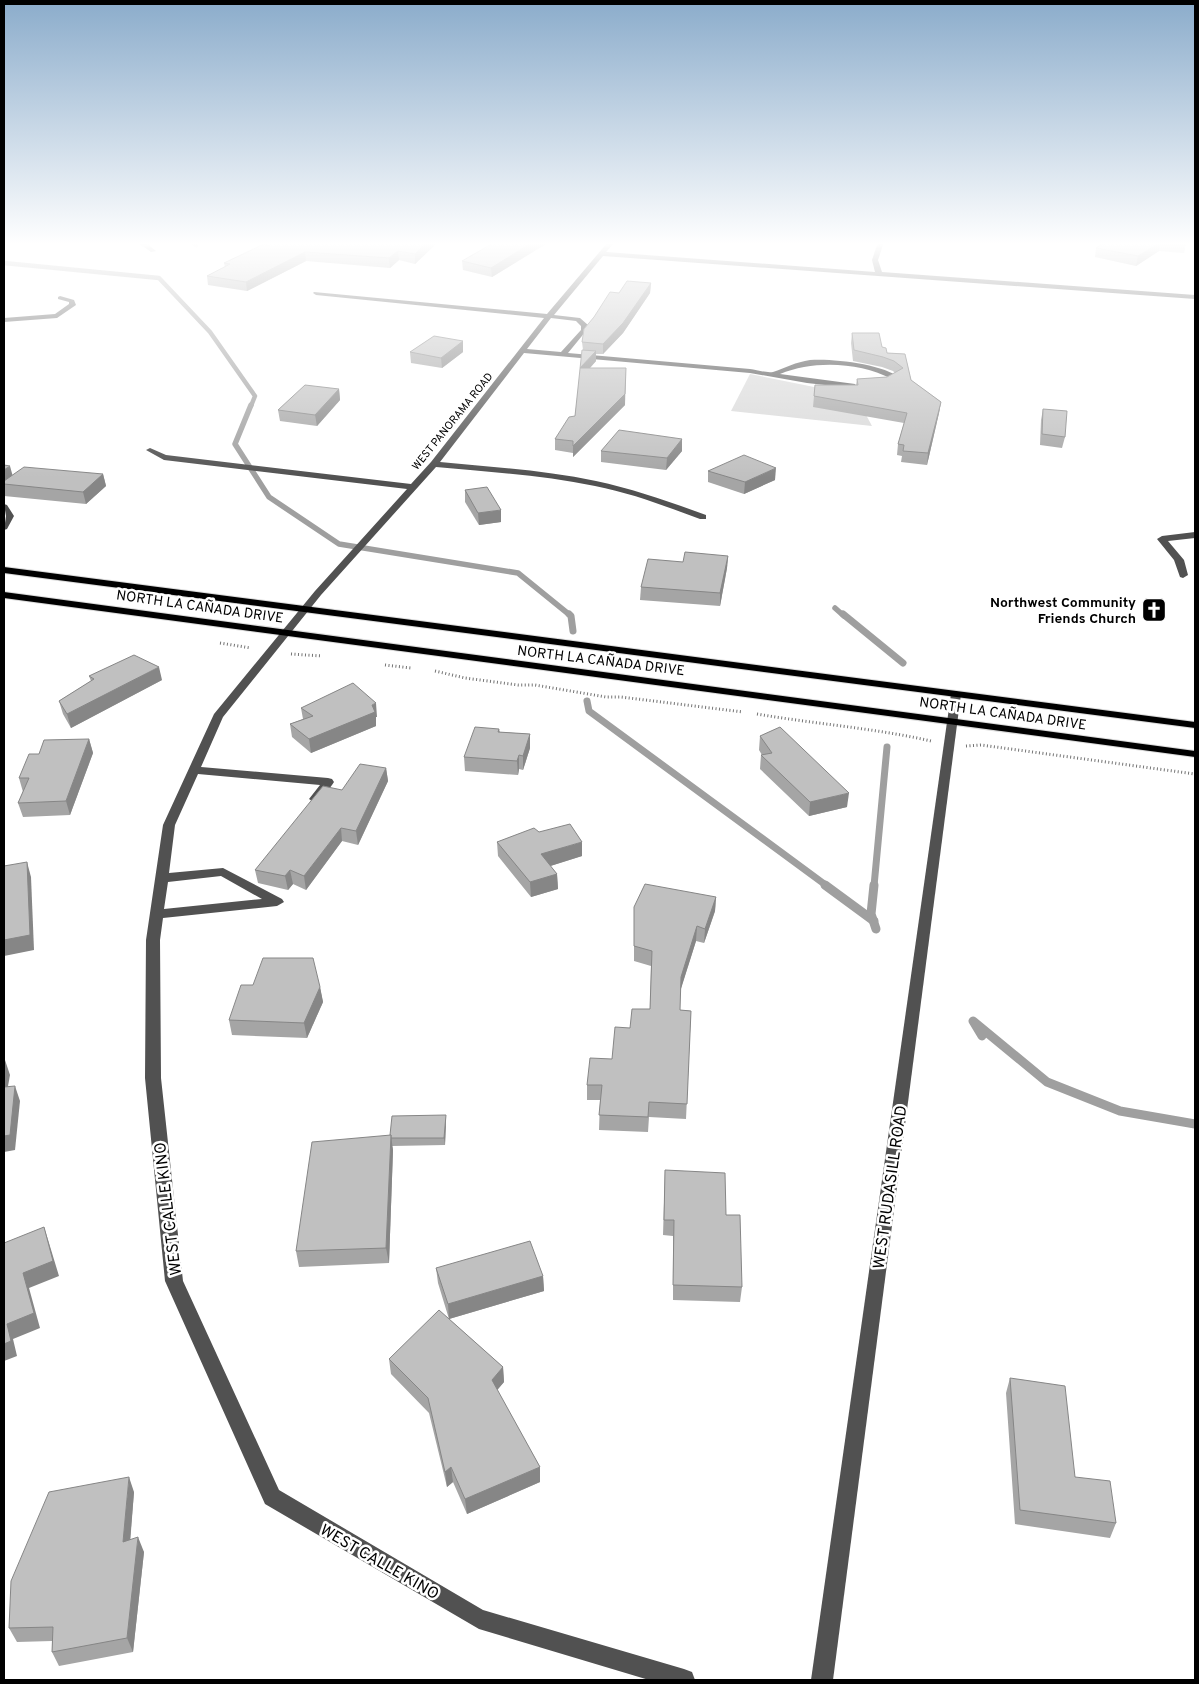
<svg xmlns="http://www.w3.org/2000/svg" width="1199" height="1684" font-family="Overpass,sans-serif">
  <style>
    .green { fill: #d8d8d8 }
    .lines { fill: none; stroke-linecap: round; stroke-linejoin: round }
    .stream-far3 { stroke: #9f9f9f; stroke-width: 4.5 }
    .stream-far2 { stroke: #9f9f9f; stroke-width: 5.5 }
    .stream-far1 { stroke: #9f9f9f; stroke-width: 7 }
    .stream { stroke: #9f9f9f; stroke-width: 9 }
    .major-casing { stroke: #dbdbdb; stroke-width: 2 }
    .path { stroke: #737373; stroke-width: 3; stroke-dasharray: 1 2.5; stroke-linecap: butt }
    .minor { fill: #515151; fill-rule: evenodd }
    .major { fill: #000; fill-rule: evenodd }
    .wall { fill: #a5a5a5 }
    .shaded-wall { fill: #868686 }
    .building { fill: #c0c0c0; stroke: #868686 }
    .labels { text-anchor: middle; stroke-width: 5; stroke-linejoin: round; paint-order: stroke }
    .far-street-label { font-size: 11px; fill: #000; stroke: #fff }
    .poi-label { font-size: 14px; font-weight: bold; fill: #000; stroke: #fff; text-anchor: end }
    .street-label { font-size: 14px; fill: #000; stroke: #fff }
    .near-street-label { font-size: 16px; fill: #000; stroke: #fff }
  </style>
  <rect width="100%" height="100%" fill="#fff"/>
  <!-- green -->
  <polygon class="green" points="750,374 824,389 865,413 872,426 731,411"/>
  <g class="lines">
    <!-- stream-far3 -->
    <polyline class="stream-far3" points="4,263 159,278 210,332 255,396 251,406"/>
    <!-- stream-far2 -->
    <g class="stream-far2">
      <polyline points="251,405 235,444 269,497 339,544 518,573 571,616"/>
      <polyline points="835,608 844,616"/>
    </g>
    <!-- stream-far1 -->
    <g class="stream-far1">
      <polyline points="569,614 571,616 573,631"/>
      <polyline points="843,614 903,663"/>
      <polyline points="587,701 589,711 827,886"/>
      <polyline points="874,886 887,747"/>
    </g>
    <!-- stream -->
    <g class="stream">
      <polyline points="825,885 874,921"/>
      <polyline points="874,885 871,914 876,929"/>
      <polyline points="982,1036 973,1021 1047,1082 1120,1111 1195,1124"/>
    </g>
    <defs>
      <g id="major">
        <polygon points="4,567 1195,722 1195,728 4,573"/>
        <polygon points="4,592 1195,751 1195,757 4,598"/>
      </g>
    </defs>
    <!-- major casing -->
    <use href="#major" class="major-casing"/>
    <!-- path -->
    <g class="path">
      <polyline points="220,643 251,648"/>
      <polyline points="291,654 322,656"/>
      <polyline points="385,665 411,668"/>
      <polyline points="435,671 465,678 518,685 535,685 606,697 621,697 743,712"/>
      <path d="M757 714C815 724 874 728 931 741"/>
      <polyline points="966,746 981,745 1195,774"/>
    </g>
    <!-- minor -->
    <g class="minor">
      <polygon points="137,242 145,242 156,251 151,252"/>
      <path d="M608 242H615L606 252 875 272 872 260 878 242H884L878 260 882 272 1195 295V299L603 256 554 315 580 318 588 325 586 331 568 353 750 369C757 370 766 373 773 372 785 368 796 362 810 360 831 358 884 364 900 378L895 385 887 386 883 384 892 379C859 362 814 360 780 374L855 384 856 386 852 388 807 383 750 373 524 353 440 462C492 467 545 470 596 481 634 489 670 502 706 515V519H700C665 506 631 493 595 486 543 475 489 472 436 467L321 595 223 717 201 767 328 778 332 779 334 782 332 785 319 802 315 803 309 799 320 785 198 774 175 825 169 873 223 868 282 899 284 902 277 906 163 918 160 940 161 1078 183 1281 279 1490 483 1610 684 1669 692 1672 695 1680H649L479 1629 265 1504 165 1281 145 1078 146 940 163 825 214 714 315 591 407 489 164 460 146 450 150 448 166 455 411 484 431 462 544 318 316 295 313 293 314 292 547 314ZM551 318 576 321 581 326V330L561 352 527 349ZM221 876 262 899 164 909 168 882Z"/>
      <polygon points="60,296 74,300 76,305 57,318 4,322 4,318 55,314 69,304 69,302 58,299 58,297"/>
      <polygon points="4,504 7,505 14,516 7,529 4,530 6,516"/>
      <polygon points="1195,532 1195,538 1168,541 1184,560 1188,575 1183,578 1180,577 1174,560 1157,539 1162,536"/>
      <polygon points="956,691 961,694 833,1680 811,1680 951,694"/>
    </g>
    <!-- major -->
    <use href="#major" class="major"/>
  </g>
  <!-- wall -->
  <g class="wall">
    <polygon points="188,242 199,242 197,248"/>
    <polygon points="272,242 438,242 415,264 399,260 390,268 306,261 247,291 208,285 207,276 225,267 224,263 268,246"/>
    <polygon points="495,242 549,242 492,277 463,270 462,261"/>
    <polygon points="1106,242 1186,242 1186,244 1184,253 1159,251 1136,266 1095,257 1096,248"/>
    <polygon points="651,283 650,293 623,333 603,354 596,354 596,361 590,368 625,405 573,457 573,453 555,450 555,439 575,416 583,350 582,342 619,293"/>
    <polygon points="852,333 882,347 887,353 905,354 911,380 941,402 939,413 927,465 901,462 902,456 897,455 898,444 904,423 813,407 815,385 856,385 857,379 887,377 895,373 893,371 882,367 853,361 851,343"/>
    <polygon points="463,341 463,352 442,368 411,363 410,352"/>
    <polygon points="339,389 340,400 317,426 280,421 278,410"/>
    <polygon points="1043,409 1065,437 1062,448 1040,445 1041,420"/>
    <polygon points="682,439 682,451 666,470 601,462 601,451"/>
    <polygon points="4,465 12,475 103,474 106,486 86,504 4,496"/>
    <polygon points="708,471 775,480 744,494 708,482"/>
    <polygon points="465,490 501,522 479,525 465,502"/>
    <polygon points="728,556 727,568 720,606 640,600 641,587 683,562"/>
    <polygon points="89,676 162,680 71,728 63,714 59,701 91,681"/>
    <polygon points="301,708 377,717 376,717 376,726 311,753 292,737 290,724 303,719"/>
    <polygon points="499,729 500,732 530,734 530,748 523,770 519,769 518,775 465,771 464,757"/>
    <polygon points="760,736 847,807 809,816 760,769 761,755 762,755 759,750"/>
    <polygon points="89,739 93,753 70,815 23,817 18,803 23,792 19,778 39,754"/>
    <polygon points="386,768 388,781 358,845 342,841 306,890 293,884 288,890 258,883 255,870 342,790"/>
    <polygon points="539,832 582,856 550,866 557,874 558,889 531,897 498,856 497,842"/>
    <polygon points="716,897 715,911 704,943 696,941 680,991 680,1010 691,1011 686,1119 649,1117 648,1132 599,1130 600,1100 587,1100 587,1085 612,1059 630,1028 650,1009 651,966 634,961 634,907"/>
    <polygon points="320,987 323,1002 307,1038 232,1035 229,1020"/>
    <polygon points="446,1122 445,1145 392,1146 393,1150 389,1263 299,1267 296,1251 390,1135"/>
    <polygon points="665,1170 726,1215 742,1287 740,1302 673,1300 673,1236 663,1235"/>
    <polygon points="436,1268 543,1276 544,1291 449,1319 503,1367 504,1382 497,1390 540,1467 540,1482 467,1514 453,1482 447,1487 429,1413 391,1374 389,1359 449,1319 438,1283"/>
    <polygon points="1010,1378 1075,1477 1116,1523 1110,1538 1015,1524 1006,1393"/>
    <polygon points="134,1492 130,1540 144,1552 133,1652 59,1666 52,1652 52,1641 17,1642 9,1628"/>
  </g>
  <!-- shaded-wall -->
  <g class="shaded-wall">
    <polygon points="427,242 438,242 415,264 415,254"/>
    <polygon points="533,242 549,242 492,277 491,268"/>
    <polygon points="1161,242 1159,251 1136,266 1138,256"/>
    <polygon points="398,251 399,260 390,268 389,258"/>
    <polygon points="305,252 306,261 247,291 246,282"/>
    <polygon points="651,283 650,293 623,333 603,354 603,344"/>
    <polygon points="463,341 463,352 442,368 441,358"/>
    <polygon points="596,351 596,361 580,379 580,368"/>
    <polygon points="626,368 625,405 573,457 573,446"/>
    <polygon points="339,389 340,400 317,426 315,415"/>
    <polygon points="941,402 939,413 927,465 928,453"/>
    <polygon points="682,439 682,451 666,470 667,458"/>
    <polygon points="10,466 13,477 4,484 4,470"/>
    <polygon points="776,468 775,480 744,494 745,482"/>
    <polygon points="103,474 106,486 86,504 83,492"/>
    <polygon points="501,510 501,522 479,525 478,513"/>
    <polygon points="728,556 727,568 720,606 720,593"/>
    <polygon points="159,667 162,680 71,728 67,714"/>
    <polygon points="376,703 377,717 376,717 376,726 311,753 309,739"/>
    <polygon points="530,734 530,748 523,770 523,756"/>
    <polygon points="89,739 93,753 70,815 66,801"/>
    <polygon points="519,755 519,769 518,775 517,761"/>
    <polygon points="386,768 388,781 358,845 356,831"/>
    <polygon points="849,793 847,807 809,816 810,802"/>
    <polygon points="341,828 342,841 306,890 304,876"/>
    <polygon points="582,842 582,856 541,869 541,854"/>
    <polygon points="27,862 31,877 34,950 4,956 4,940"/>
    <polygon points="290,870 293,884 288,890 285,876"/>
    <polygon points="557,874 558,889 531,897 530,882"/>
    <polygon points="716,897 715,911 704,943 705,929"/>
    <polygon points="697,926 696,941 680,992 681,977"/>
    <polygon points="320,987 323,1002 307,1038 304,1023"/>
    <polygon points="5,1060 10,1075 5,1103 4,1100 4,1066"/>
    <polygon points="15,1086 20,1101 15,1150 4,1152 4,1136"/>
    <polygon points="446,1115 446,1122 445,1145 444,1138"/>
    <polygon points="391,1135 393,1150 389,1263 386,1248"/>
    <polygon points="44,1227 49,1243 59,1276 29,1288 40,1328 13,1339 17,1356 4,1361 4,1344 7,1324 23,1273"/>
    <polygon points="543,1276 544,1291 449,1319 448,1304"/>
    <polygon points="503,1367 504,1382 493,1395 492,1380"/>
    <polygon points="451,1467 453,1482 447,1487 445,1472"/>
    <polygon points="540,1467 540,1482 467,1514 465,1499"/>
    <polygon points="129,1477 134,1492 129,1556 123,1542"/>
    <polygon points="138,1537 144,1552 133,1652 127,1638"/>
  </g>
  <!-- building -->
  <g class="building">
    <polygon points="272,242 427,242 415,254 398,251 389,258 305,252 246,282 207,276 230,264 224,263 264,244 268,246"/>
    <polygon points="495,242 533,242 491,268 462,261"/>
    <polygon points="1106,242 1161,242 1138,256 1096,248"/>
    <polygon points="1168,242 1186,242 1186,244"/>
    <polygon points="627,281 651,283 623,323 603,344 582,342 584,329 594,317 610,292 619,293"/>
    <polygon points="852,333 879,333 882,347 886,348 887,353 905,354 911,380 941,402 928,453 903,451 904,445 898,444 907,413 814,396 815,385 858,385 857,379 887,377 903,368 894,361 883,357 854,350"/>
    <polygon points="434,336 463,341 441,358 410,352"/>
    <polygon points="582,350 596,351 580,368 626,368 625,394 573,446 573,441 555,439 569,417 575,416"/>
    <polygon points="305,385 339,389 315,415 278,410"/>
    <polygon points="1043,409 1067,411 1065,437 1042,434"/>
    <polygon points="619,430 682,439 667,458 601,451"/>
    <polygon points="744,455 776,468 745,482 708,471"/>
    <polygon points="4,465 10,466 4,470"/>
    <polygon points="24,467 103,474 83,492 4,484 4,481"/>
    <polygon points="487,487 501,510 478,513 465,490"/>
    <polygon points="685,552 728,556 720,593 641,587 648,559 683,562"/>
    <polygon points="134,655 159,667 67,714 59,701 94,679 89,676"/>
    <polygon points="353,683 376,703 372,705 375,712 309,739 290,724 313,716 301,708"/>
    <polygon points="475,727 499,729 498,732 530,734 523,756 519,755 517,761 464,757"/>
    <polygon points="780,727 849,793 810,802 761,755 772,753 760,736"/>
    <polygon points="89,739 66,801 18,803 29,778 19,778 29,754 39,754 44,740"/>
    <polygon points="360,764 386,768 356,831 341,828 304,876 290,870 285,876 255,870 323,786 342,790"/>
    <polygon points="570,824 582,842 541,854 557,874 530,882 497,842 534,828 539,832"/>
    <polygon points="27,862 30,935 4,940 4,866"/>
    <polygon points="645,884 716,897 705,929 697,926 681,977 680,1010 691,1011 687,1104 649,1102 648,1117 599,1115 602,1085 587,1085 590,1058 612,1059 615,1027 630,1028 632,1009 650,1009 652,951 634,946 634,907"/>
    <polygon points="263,958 313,958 320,987 304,1023 229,1020 241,985 253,985"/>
    <polygon points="15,1086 10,1135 4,1136 4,1087"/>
    <polygon points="446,1115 444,1138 391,1138 391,1135 390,1135 392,1116"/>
    <polygon points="391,1135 386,1248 296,1251 312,1142"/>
    <polygon points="665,1170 725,1173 726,1215 740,1215 742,1287 673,1285 674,1220 664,1220"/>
    <polygon points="44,1227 53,1261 23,1273 34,1313 7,1324 11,1341 4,1344 4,1243"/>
    <polygon points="530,1241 543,1276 448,1304 436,1268"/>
    <polygon points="439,1310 503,1367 492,1380 540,1467 465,1499 451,1467 445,1472 428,1398 389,1359"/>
    <polygon points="1010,1378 1065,1386 1075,1477 1110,1481 1116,1523 1020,1510"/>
    <polygon points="129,1477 123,1542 138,1537 127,1638 52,1652 53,1627 9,1628 11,1581 49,1492"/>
  </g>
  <!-- sky -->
  <linearGradient id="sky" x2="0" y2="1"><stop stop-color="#8baccb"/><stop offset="0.51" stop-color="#fff"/><stop offset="1" stop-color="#fff" stop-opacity="0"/></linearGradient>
  <rect width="1199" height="478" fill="url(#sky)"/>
  <!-- icons -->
  <defs>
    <symbol id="church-square" viewBox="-11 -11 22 22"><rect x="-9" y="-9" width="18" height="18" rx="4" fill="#000" stroke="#fff"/><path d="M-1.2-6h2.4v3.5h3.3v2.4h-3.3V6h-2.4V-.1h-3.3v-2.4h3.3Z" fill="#fff"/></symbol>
  </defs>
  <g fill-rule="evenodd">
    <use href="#church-square" x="1140" y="596" width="28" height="28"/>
  </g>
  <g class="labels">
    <!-- far-street labels -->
    <g class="far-street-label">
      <text transform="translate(452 421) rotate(-51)" y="4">WEST PANORAMA ROAD</text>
    </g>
    <!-- poi labels -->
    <g class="poi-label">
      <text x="1136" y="607">Northwest Community<tspan x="1136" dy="16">Friends Church</tspan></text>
    </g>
    <!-- street labels -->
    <g class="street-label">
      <text transform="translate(200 606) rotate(8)" y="5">NORTH LA CAÑADA DRIVE</text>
      <text transform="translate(601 660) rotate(7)" y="5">NORTH LA CAÑADA DRIVE</text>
      <text transform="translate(1003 713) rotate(8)" y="5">NORTH LA CAÑADA DRIVE</text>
    </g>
    <!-- near-street labels -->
    <g class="near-street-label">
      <text transform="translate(889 1187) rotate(-82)" y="6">WEST RUDASILL ROAD</text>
      <text transform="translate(167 1209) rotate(-97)" y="6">WEST CALLE KINO</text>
      <text transform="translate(380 1561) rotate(30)" y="6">WEST CALLE KINO</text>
    </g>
  </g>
  <!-- border -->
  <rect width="1199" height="1684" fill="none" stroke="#000000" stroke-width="10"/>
</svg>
